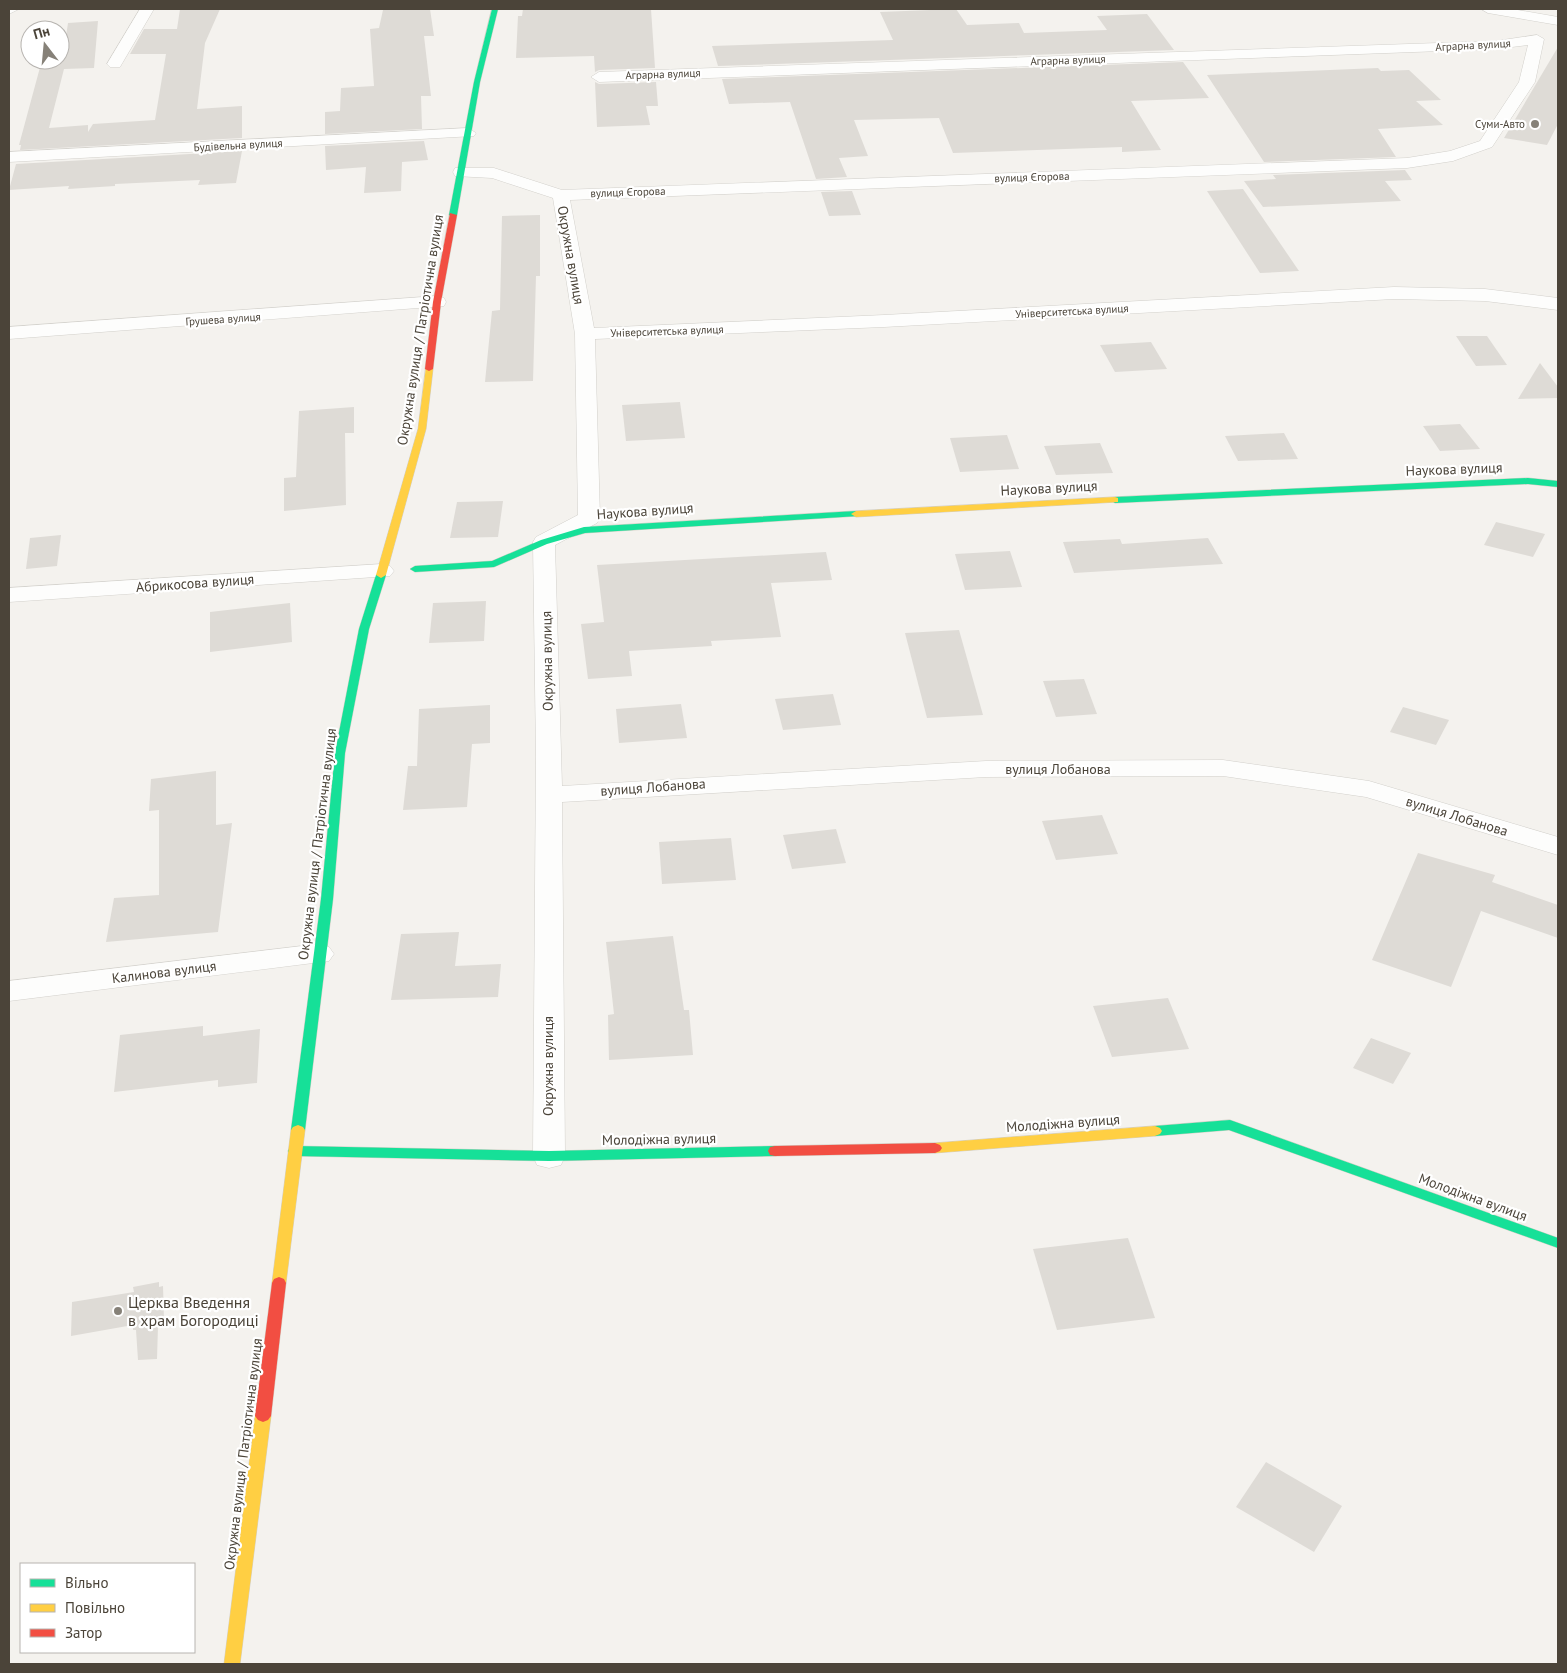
<svg xmlns="http://www.w3.org/2000/svg" width="1567" height="1673" font-family="'PT Sans',sans-serif">
  <style>
    .building { fill: #dedbd6 }
    .lines { fill: none; stroke-linecap: round; stroke-linejoin: round }
    .street-casing { stroke: #d2d0cb; stroke-width: 1 }
    .fast-casing { stroke: #d3cfc5; stroke-width: 1 }
    .slow-casing { stroke: #d3cfc5; stroke-width: 1 }
    .jam-casing { stroke: #d3cfc5; stroke-width: 1 }
    .street { fill: #fdfdfc; fill-rule: evenodd }
    .fast { fill: #16e098; fill-rule: evenodd }
    .slow { fill: #ffcf43; fill-rule: evenodd }
    .jam { fill: #f24e42; fill-rule: evenodd }
    .poi-dot { fill: #868178; stroke: #fff; stroke-width: 2 }
    .labels { text-anchor: middle; stroke-width: 4.5; stroke-linejoin: round; paint-order: stroke }
    .far-street-label { font-size: 11px; fill: #4b4439; stroke: #fff }
    .far-poi-label { font-size: 11px; fill: #4b4439; stroke: #fff; text-anchor: end }
    .street-label { font-size: 14px; fill: #4b4439; stroke: #fff }
    .near-poi-label { font-size: 16px; fill: #4b4439; stroke: #fff; text-anchor: start }
  </style>
  <rect width="100%" height="100%" fill="#f4f2ee"/>
  <!-- building -->
  <g class="building">
    <polygon points="180,9 220,9 205,43 197,109 242,106 242,138 20,150 21,145 19,145 42,60 62,63 68,23 98,21 94,68 64,69 49,128 88,125 88,132 93,124 155,120 166,54 130,54 144,29 177,29"/>
    <polygon points="430,9 434,36 424,36 431,96 421,96 422,129 325,134 325,112 340,111 341,88 374,86 370,29 379,28 383,10"/>
    <polygon points="523,9 651,9 655,68 599,70 595,72 594,56 516,58 518,16 522,16"/>
    <polygon points="956,9 967,25 1019,23 1024,33 1107,30 1097,16 1147,14 1174,50 718,66 712,46 893,40 880,12"/>
    <polygon points="1558,47 1558,124 1547,145 1504,138"/>
    <polygon points="1183,62 1209,98 1131,101 1161,150 1122,152 1122,147 953,153 939,118 854,120 868,156 839,158 847,177 816,179 790,102 729,104 722,79"/>
    <polygon points="1378,68 1381,71 1409,70 1441,100 1416,101 1443,125 1378,129 1396,157 1264,162 1207,75"/>
    <polygon points="595,82 599,84 656,82 658,106 646,106 650,125 597,127"/>
    <polygon points="424,141 428,160 402,162 401,191 364,193 366,167 326,170 325,146"/>
    <polygon points="242,151 236,183 198,185 200,180 115,184 115,186 68,189 69,186 9,190 16,164"/>
    <polygon points="1405,170 1412,180 1385,181 1401,201 1263,207 1244,181 1276,179 1273,175"/>
    <polygon points="1243,189 1299,271 1260,273 1207,191"/>
    <polygon points="852,191 861,215 829,216 821,192"/>
    <polygon points="540,215 540,276 536,276 533,381 485,382 492,311 500,310 502,216"/>
    <polygon points="1456,336 1487,336 1507,365 1476,366"/>
    <polygon points="1151,342 1167,369 1115,372 1100,345"/>
    <polygon points="1540,363 1558,387 1558,398 1518,399"/>
    <polygon points="680,402 685,438 626,441 622,405"/>
    <polygon points="354,407 354,433 345,433 346,505 284,511 284,478 296,477 299,411"/>
    <polygon points="1460,424 1480,449 1440,451 1423,426"/>
    <polygon points="1284,433 1298,459 1238,461 1225,436"/>
    <polygon points="1007,435 1019,469 960,472 950,438"/>
    <polygon points="1100,443 1113,473 1056,475 1044,446"/>
    <polygon points="503,501 498,537 450,538 457,502"/>
    <polygon points="1496,522 1545,534 1533,557 1484,545"/>
    <polygon points="61,535 57,566 26,569 30,538"/>
    <polygon points="1208,538 1223,564 1074,573 1063,542 1120,539 1122,544"/>
    <polygon points="1010,551 1022,587 965,590 955,554"/>
    <polygon points="826,552 832,580 771,583 781,637 711,641 712,646 629,651 632,676 588,679 581,624 604,622 597,565"/>
    <polygon points="486,601 484,641 429,643 433,603"/>
    <polygon points="290,603 292,642 210,652 210,612"/>
    <polygon points="959,630 983,715 927,718 905,633"/>
    <polygon points="1084,679 1097,714 1056,717 1043,681"/>
    <polygon points="833,694 841,725 783,730 775,699"/>
    <polygon points="681,704 687,738 619,743 616,709"/>
    <polygon points="490,705 490,743 472,744 467,807 403,810 408,766 417,766 419,709"/>
    <polygon points="1403,707 1449,720 1436,745 1390,732"/>
    <polygon points="216,771 216,825 232,823 218,932 106,942 114,898 159,895 159,810 149,811 151,779"/>
    <polygon points="1102,815 1118,854 1056,860 1042,821"/>
    <polygon points="836,829 846,863 792,869 783,835"/>
    <polygon points="731,838 736,880 662,884 659,842"/>
    <polygon points="1418,853 1495,875 1492,882 1558,905 1558,938 1481,911 1451,987 1372,960"/>
    <polygon points="459,932 455,966 501,964 498,997 391,1000 401,934"/>
    <polygon points="673,936 684,1010 689,1010 693,1055 609,1060 608,1015 614,1014 606,942"/>
    <polygon points="1168,998 1189,1049 1112,1057 1093,1006"/>
    <polygon points="203,1026 203,1036 260,1029 257,1083 218,1087 218,1080 114,1092 120,1035"/>
    <polygon points="1371,1038 1411,1053 1393,1084 1353,1068"/>
    <polygon points="1128,1238 1155,1318 1057,1330 1033,1249"/>
    <polygon points="159,1282 159,1287 163,1286 164,1320 159,1321 158,1326 157,1359 138,1360 136,1330 133,1330 133,1325 71,1336 72,1302 134,1292 133,1287"/>
    <polygon points="1266,1462 1342,1506 1314,1552 1236,1507"/>
  </g>
  <g class="lines">
    <defs>
      <g id="street">
        <polygon points="9,9 19,9 9,14"/>
        <polygon points="140,9 154,9 120,67 110,67 107,64"/>
        <polygon points="1481,9 1512,9 1558,17 1558,25 1488,13"/>
        <polygon points="1537,35 1544,39 1535,82 1494,144 1492,147 1453,161 1407,168 570,200 594,328 884,315 1394,287 1485,289 1558,298 1558,310 1485,301 1394,299 884,327 595,339 600,518 597,523 555,545 562,786 986,761 1223,760 1369,781 1558,837 1558,855 1366,797 1223,776 986,777 562,802 565,1156 561,1165 549,1168 537,1165 533,1156 536,756 533,542 536,537 578,515 575,334 553,198 492,178 455,176 453,172 455,168 494,168 562,190 1407,158 1450,151 1480,141 1519,82 1528,45 1496,49 599,82 591,77 599,72 1496,41"/>
        <polygon points="468,128 476,133 474,136 9,162 9,152"/>
        <polygon points="437,296 444,298 446,302 444,306 9,339 9,327"/>
        <polygon points="382,564 390,566 394,571 390,576 9,602 9,588"/>
        <polygon points="319,944 329,947 334,954 329,961 9,1001 9,981"/>
      </g>
      <g id="fast">
        <polygon points="492,9 498,9 480,82 457,215 453,217 449,215 474,82"/>
        <polygon points="1528,478 1558,481 1558,487 1528,484 1115,503 1110,500 1115,497"/>
        <polygon points="856,511 859,512 859,516 585,533 547,544 494,567 415,572 410,569 415,566 492,561 541,540 584,527"/>
        <polygon points="381,572 386,575 369,629 345,753 333,899 305,1130 303,1133 298,1135 293,1133 291,1130 321,899 335,753 359,629 376,575"/>
        <polygon points="1230,1120 1558,1238 1558,1248 1229,1130 1155,1136 1150,1134 1148,1131 1150,1128 1155,1126"/>
        <polygon points="295,1146 549,1151 775,1146 780,1147 782,1151 780,1155 775,1156 549,1161 295,1156 290,1155 288,1151 290,1147"/>
      </g>
      <g id="slow">
        <polygon points="426,367 433,369 426,429 386,575 381,578 376,575 418,429"/>
        <polygon points="1115,497 1118,498 1118,502 856,517 851,514 856,511"/>
        <polygon points="298,1125 303,1127 305,1130 286,1283 284,1287 279,1289 274,1287 272,1283 291,1130 293,1127"/>
        <polygon points="1155,1126 1160,1128 1162,1131 1160,1134 1155,1136 935,1153 930,1151 928,1148 930,1145 935,1143"/>
        <polygon points="263,1410 268,1412 271,1416 240,1664 224,1664 255,1416 258,1412"/>
      </g>
      <g id="jam">
        <polygon points="450,213 457,215 441,302 433,369 429,371 425,369 433,302"/>
        <polygon points="935,1143 940,1145 942,1148 940,1151 935,1153 775,1156 770,1155 768,1151 770,1147 775,1146"/>
        <polygon points="279,1277 284,1279 286,1283 271,1416 268,1420 263,1422 258,1420 255,1416 272,1283 274,1279"/>
      </g>
    </defs>
    <!-- street casing -->
    <use href="#street" class="street-casing"/>
    <!-- fast casing -->
    <use href="#fast" class="fast-casing"/>
    <!-- slow casing -->
    <use href="#slow" class="slow-casing"/>
    <!-- jam casing -->
    <use href="#jam" class="jam-casing"/>
    <!-- street -->
    <use href="#street" class="street"/>
    <!-- fast -->
    <use href="#fast" class="fast"/>
    <!-- slow -->
    <use href="#slow" class="slow"/>
    <!-- jam -->
    <use href="#jam" class="jam"/>
  </g>
  <!-- markers -->
  <g class="poi-dot">
    <circle cx="1535" cy="124" r="5"/>
    <circle cx="118" cy="1311" r="5"/>
  </g>
  <g class="labels">
    <!-- far-street labels -->
    <g class="far-street-label">
      <text transform="translate(1473 45) rotate(-3)" y="4">Аграрна вулиця</text>
      <text transform="translate(1068 60) rotate(-2)" y="4">Аграрна вулиця</text>
      <text transform="translate(663 74) rotate(-2)" y="4">Аграрна вулиця</text>
      <text transform="translate(238 145) rotate(-3)" y="4">Будівельна вулиця</text>
      <text transform="translate(1032 177) rotate(-2)" y="4">вулиця Єгорова</text>
      <text transform="translate(628 192) rotate(-2)" y="4">вулиця Єгорова</text>
      <text transform="translate(1072 311) rotate(-3)" y="4">Університетська вулиця</text>
      <text transform="translate(223 319) rotate(-4)" y="4">Грушева вулиця</text>
      <text transform="translate(667 331) rotate(-2)" y="4">Університетська вулиця</text>
    </g>
    <!-- far-poi labels -->
    <g class="far-poi-label">
      <text x="1525" y="128">Суми-Авто</text>
    </g>
    <!-- street labels -->
    <g class="street-label">
      <text transform="translate(571 255) rotate(80)" y="5">Окружна вулиця</text>
      <text transform="translate(420 330) rotate(-81)" y="5">Окружна вулиця / Патріотична вулиця</text>
      <text transform="translate(1454 469) rotate(-2)" y="5">Наукова вулиця</text>
      <text transform="translate(1049 488) rotate(-3)" y="5">Наукова вулиця</text>
      <text transform="translate(645 511) rotate(-4)" y="5">Наукова вулиця</text>
      <text transform="translate(195 583) rotate(-4)" y="5">Абрикосова вулиця</text>
      <text transform="translate(547 661) rotate(-91)" y="5">Окружна вулиця</text>
      <text x="1058" y="774">вулиця Лобанова</text>
      <text transform="translate(653 787) rotate(-4)" y="5">вулиця Лобанова</text>
      <text transform="translate(1457 816) rotate(17)" y="5">вулиця Лобанова</text>
      <text transform="translate(317 844) rotate(-83)" y="5">Окружна вулиця / Патріотична вулиця</text>
      <text transform="translate(164 972) rotate(-7)" y="5">Калинова вулиця</text>
      <text transform="translate(548 1066) rotate(-90)" y="5">Окружна вулиця</text>
      <text transform="translate(1063 1123) rotate(-4)" y="5">Молодіжна вулиця</text>
      <text transform="translate(659 1139) rotate(-1)" y="5">Молодіжна вулиця</text>
      <text transform="translate(1473 1197) rotate(20)" y="5">Молодіжна вулиця</text>
      <text transform="translate(243 1454) rotate(-83)" y="5">Окружна вулиця / Патріотична вулиця</text>
    </g>
    <!-- near-poi labels -->
    <g class="near-poi-label">
      <text x="128" y="1308">Церква Введення<tspan x="128" dy="18">в храм Богородиці</tspan></text>
    </g>
  </g>
  <!-- border -->
  <rect width="1567" height="1673" fill="none" stroke="#4b4439" stroke-width="20"/>
  <!-- legend -->
  <rect x="20" y="1563" width="175" height="90" fill="#ffffff" stroke="#b7b4b0"/>
  <rect x="30" y="1579" width="25" height="8" fill="#16e098" stroke="#b7b4b0"/>
  <text x="65" y="1588" font-size="15" fill="#4b4439">Вільно</text>
  <rect x="30" y="1604" width="25" height="8" fill="#ffcf43" stroke="#b7b4b0"/>
  <text x="65" y="1613" font-size="15" fill="#4b4439">Повільно</text>
  <rect x="30" y="1629" width="25" height="8" fill="#f24e42" stroke="#b7b4b0"/>
  <text x="65" y="1638" font-size="15" fill="#4b4439">Затор</text>
  <!-- north arrow -->
  <g transform="translate(45 45) rotate(344)"><circle r="24" fill="#ffffff" stroke="#b7b4b0"/>
  <path d="M0-4L9 19L0 12L-9 19Z" fill="#868178"/>
  <text y="-8" font-size="14" font-weight="bold" text-anchor="middle" fill="#4b4439">Пн</text>
  </g>
</svg>
